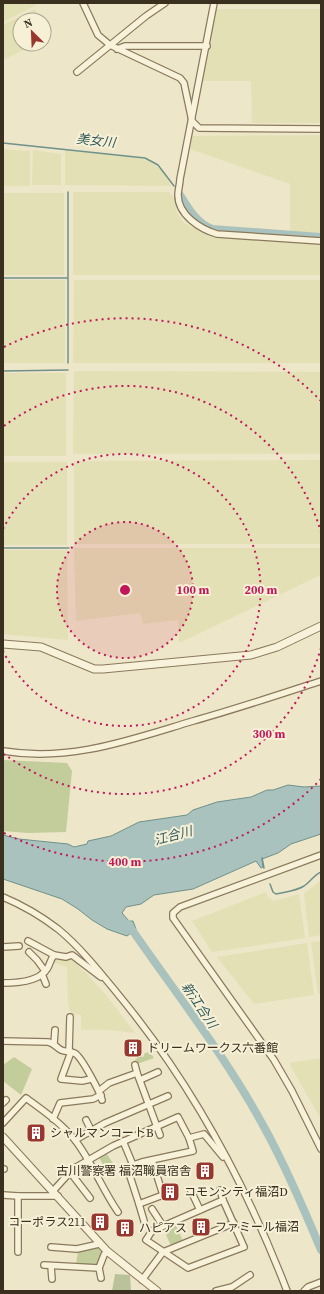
<svg xmlns="http://www.w3.org/2000/svg" width="324" height="1294" font-family="'Source Serif 4','Noto Sans JP',serif">
  <style>
    .farmland { fill: #e4e0b5 }
    .green { fill: #c2cd9b }
    .cemetery { fill: #b9c29a }
    .water { fill: #a9c2bd; stroke: #6f918b }
    .lines { fill: none; stroke-linecap: round; stroke-linejoin: round }
    .stream { stroke: #6f918b; stroke-width: 1.5 }
    .river { stroke: #a9c2bd; stroke-width: 8 }
    .minor-casing { stroke: #8a795d; stroke-width: 8 }
    .tertiary-casing { stroke: #8a795d; stroke-width: 9 }
    .minor { stroke: #f9f2db; stroke-width: 5.5 }
    .tertiary { stroke: #f9f2db; stroke-width: 7 }
    .ring { fill: none; stroke: #c2185b; stroke-width: 2; stroke-dasharray: 2 4 }
    .labels { text-anchor: middle; stroke-width: 4; stroke-linejoin: round; paint-order: stroke }
    .poi-label { font-size: 12px; fill: #3b2f20; stroke: #f6f0d7; text-anchor: start }
    .water-label { font-size: 13px; font-style: italic; fill: #30595a; stroke: #f6f0d7 }
    .centre { fill: #c2185b; stroke: #f6f0d7; stroke-width: 2 }
    .ring-label { font-size: 12px; text-anchor: middle; font-weight: bold; fill: #c2185b; stroke: #f6f0d7; stroke-width: 4; stroke-linejoin: round; paint-order: stroke }
  </style>
  <rect width="100%" height="100%" fill="#eee6c8"/>
  <!-- farmland -->
  <g class="farmland">
    <polygon points="3,3 40,3 3,22"/>
    <polygon points="216,3 321,3 321,5 215,5"/>
    <polygon points="35,9 41,20 20,20 20,44 36,44 3,60 3,25"/>
    <polygon points="216,9 321,9 321,123 252,123 251,81 203,81"/>
    <polygon points="321,135 321,233 290,231 290,184 190,149 192,136"/>
    <polygon points="3,149 30,151 30,186 3,186"/>
    <polygon points="33,150 61,154 61,185 32,185"/>
    <polygon points="65,150 140,158 152,163 163,171 171,186 65,185"/>
    <polygon points="73,192 169,192 173,196 177,213 184,223 210,236 321,245 321,275 73,275"/>
    <rect x="3" y="193" width="61" height="82"/>
    <rect x="3" y="280" width="62" height="83"/>
    <polygon points="74,280 321,280 321,363 73,363"/>
    <polygon points="74,371 321,372 321,454 73,454"/>
    <rect x="3" y="373" width="63" height="83"/>
    <polygon points="321,460 321,544 74,544 74,461"/>
    <rect x="3" y="462" width="64" height="83"/>
    <polygon points="74,548 321,548 321,575 179,643 178,620 143,624 140,613 76,621"/>
    <polygon points="3,550 67,550 68,640 3,634"/>
    <polygon points="321,880 321,935 309,937 304,894"/>
    <polygon points="266,892 268,897 274,901 299,894 305,938 212,952 192,921"/>
    <polygon points="321,941 321,993 318,994 311,942"/>
    <polygon points="307,943 314,995 254,1004 217,957"/>
    <polygon points="55,957 73,958 82,971 83,970 105,994 135,1033 111,1030 81,1030 81,1015 71,1014 68,1005 67,967 52,962"/>
    <polygon points="321,1058 321,1119 291,1067 290,1063"/>
  </g>
  <!-- green -->
  <g class="green">
    <polygon points="3,760 67,763 72,771 66,832 28,833 3,831"/>
    <polygon points="150,1052 154,1058 137,1064 133,1062 139,1056 143,1057 145,1053"/>
    <polygon points="14,1057 32,1069 21,1095 3,1081 3,1065"/>
    <polygon points="105,1151 116,1168 108,1173 98,1156"/>
    <polygon points="175,1223 183,1241 171,1246 163,1228"/>
    <polygon points="97,1247 105,1252 98,1266 76,1265 78,1251"/>
  </g>
  <!-- cemetery -->
  <polygon class="cemetery" points="115,1274 130,1275 131,1291 112,1291"/>
  <!-- water -->
  <polygon class="water" points="288,785 304,787 321,786 321,834 291,844 278,853 262,859 263,867 261,868 256,861 193,889 154,895 141,904 126,907 122,913 129,921 133,921 136,929 127,936 107,929 92,920 78,909 62,899 3,879 3,835 19,839 68,844 74,847 87,844 88,841 111,836 139,822 187,815 193,810 217,802 251,797 267,790 273,790"/>
  <g class="lines">
    <!-- stream -->
    <g class="stream">
      <polyline points="3,143 145,158 158,165 174,186"/>
      <polyline points="68,192 68,363"/>
      <polyline points="3,278 67,278"/>
      <polyline points="3,371 68,370"/>
      <polyline points="3,548 69,548"/>
      <polyline points="262,858 264,868"/>
      <path d="M270 884 273 892 276 894C285 892 296 891 304 886 310 882 314 875 321 872"/>
    </g>
    <!-- river -->
    <g class="river">
      <path d="M180 195C189 209 196 222 212 229L321 237"/>
      <path d="M128 924C174 991 225 1055 264 1127 286 1167 304 1209 321 1250"/>
    </g>
    <defs>
      <g id="minor">
        <polyline points="83,3 98,35 110,45 180,78 184,83 192,121 199,128 321,129"/>
        <path d="M214 3 180 179C180 184 178 190 178 195 178 215 200 229 217 234L321 241"/>
        <polyline points="117,49 125,46 207,46"/>
        <polyline points="77,72 146,16 165,3"/>
        <path d="M3 751C71 762 129 740 193 721 236 709 278 695 321 681"/>
        <polyline points="321,855 180,907 173,913 173,918 274,1060 292,1091 321,1149"/>
        <path d="M3 897C22 905 41 916 58 929 80 947 99 971 117 993 190 1081 246 1184 287 1291"/>
        <polyline points="28,941 54,955"/>
        <polyline points="3,947 19,946"/>
        <polyline points="29,952 37,960 45,971"/>
        <polyline points="42,974 46,984"/>
        <path d="M3 983C16 983 39 982 47 969 50 965 50 960 54 955L66 957 72 955 101 977"/>
        <path d="M3 1041 48 1042C54 1043 56 1047 61 1050 66 1052 72 1051 76 1054 83 1060 100 1092 102 1100"/>
        <polyline points="54,1044 55,1030"/>
        <polyline points="69,1051 70,1017"/>
        <polyline points="71,1052 61,1079 82,1081 91,1079"/>
        <polyline points="135,1065 137,1073"/>
        <polyline points="140,1080 158,1072"/>
        <polyline points="99,1091 109,1083 137,1073 160,1135"/>
        <polyline points="3,1103 6,1100"/>
        <polyline points="53,1119 60,1103 93,1099 101,1095"/>
        <polyline points="86,1120 91,1130"/>
        <path d="M3 1123 26 1098C44 1111 61 1123 75 1140 92 1162 102 1189 118 1212"/>
        <polyline points="189,1138 204,1134 223,1157"/>
        <polyline points="75,1140 105,1123 168,1096"/>
        <polyline points="123,1141 133,1165"/>
        <polyline points="3,1169 4,1169"/>
        <polyline points="70,1172 90,1198"/>
        <polyline points="220,1190 223,1200"/>
        <polyline points="53,1191 73,1169 113,1146 178,1117 189,1138 193,1151 142,1162 127,1167 139,1204 163,1195 152,1160"/>
        <polyline points="191,1191 200,1210"/>
        <polyline points="3,1195 18,1196 58,1196"/>
        <polyline points="18,1196 18,1252"/>
        <polygon points="223,1200 244,1247 188,1268 146,1240 152,1231"/>
        <polyline points="139,1204 144,1221"/>
        <polyline points="152,1209 163,1226"/>
        <polyline points="51,1247 77,1249 99,1244"/>
        <polyline points="44,1265 99,1268 104,1255 107,1251"/>
        <polyline points="51,1266 52,1279"/>
        <polyline points="99,1268 101,1278"/>
        <polyline points="142,1280 163,1252 234,1223"/>
        <polyline points="216,1291 232,1287 250,1275"/>
        <polyline points="304,1291 308,1287 321,1282"/>
      </g>
      <g id="tertiary">
        <polyline points="3,644 41,647 94,669 103,669 251,655 277,647 321,626"/>
        <polyline points="3,1137 107,1251 157,1291"/>
      </g>
    </defs>
    <!-- minor casing -->
    <use href="#minor" class="minor-casing"/>
    <!-- tertiary casing -->
    <use href="#tertiary" class="tertiary-casing"/>
    <!-- minor -->
    <use href="#minor" class="minor"/>
    <!-- tertiary -->
    <use href="#tertiary" class="tertiary"/>
  </g>
  <!-- distance rings -->
  <circle cx="125" cy="590" r="68" fill="#c2185b" fill-opacity=".12"/>
  <g class="ring">
    <circle cx="125" cy="590" r="68"/>
    <path d="M3 529A136 136 0 1 1 3 651"/>
    <path d="M321 648A204 204 0 0 1 4 754M4 426A204 204 0 0 1 321 532"/>
    <path d="M321 779A272 272 0 0 1 4 833M4 347A272 272 0 0 1 321 401"/>
  </g>
  <!-- icons -->
  <defs>
    <symbol id="building-square" viewBox="-11 -11 22 22"><rect x="-9" y="-9" width="18" height="18" rx="4" fill="#99362d" stroke="#f6f0d7"/><path d="M-4-6H4V6H1V3H-1V6H-4ZM-2.5-4.3h1.7v1.8h-1.7ZM.8-4.3h1.7v1.8H.8ZM-2.5-1h1.7V.8h-1.7ZM.8-1h1.7V.8H.8Z" fill="#fff"/></symbol>
  </defs>
  <g fill-rule="evenodd">
    <use href="#building-square" x="122" y="1037" width="22" height="22"/>
    <use href="#building-square" x="25" y="1122" width="22" height="22"/>
    <use href="#building-square" x="194" y="1160" width="22" height="22"/>
    <use href="#building-square" x="159" y="1181" width="22" height="22"/>
    <use href="#building-square" x="89" y="1211" width="22" height="22"/>
    <use href="#building-square" x="190" y="1216" width="22" height="22"/>
    <use href="#building-square" x="114" y="1217" width="22" height="22"/>
  </g>
  <g class="labels">
    <!-- poi labels -->
    <g class="poi-label">
      <text x="147" y="1052">ドリームワークス六番館</text>
      <text x="50" y="1137">シャルマンコートB</text>
      <text x="191" y="1175" text-anchor="end">古川警察署 福沼職員宿舎</text>
      <text x="184" y="1196">コモンシティ福沼D</text>
      <text x="86" y="1226" text-anchor="end">コーポラス211</text>
      <text x="215" y="1231">ファミール福沼</text>
      <text x="139" y="1232">ハピアス</text>
    </g>
    <!-- water labels -->
    <g class="water-label">
      <text transform="translate(96 140) rotate(6)" y="5">美女川</text>
      <text transform="translate(173 835) rotate(-15)" y="5">江合川</text>
      <text transform="translate(200 1005) rotate(56)" y="5">新江合川</text>
    </g>
  </g>
  <circle cx="125" cy="590" r="6" class="centre"/>
  <g class="ring-label">
    <text x="193" y="594">100 m</text>
    <text x="261" y="594">200 m</text>
    <text x="269" y="738">300 m</text>
    <text x="125" y="866">400 m</text>
  </g>
  <!-- border -->
  <rect width="324" height="1294" fill="none" stroke="#3b2f20" stroke-width="8"/>
  <!-- north arrow -->
  <g transform="translate(32 32) rotate(336)"><circle r="19" fill="#f6f0d7" stroke="#aba38e"/>
  <path d="M0-3L7 15L0 10L-7 15Z" fill="#99362d"/>
  <text y="-6" font-size="11" font-weight="bold" text-anchor="middle" fill="#3b2f20">N</text>
  </g>
</svg>
